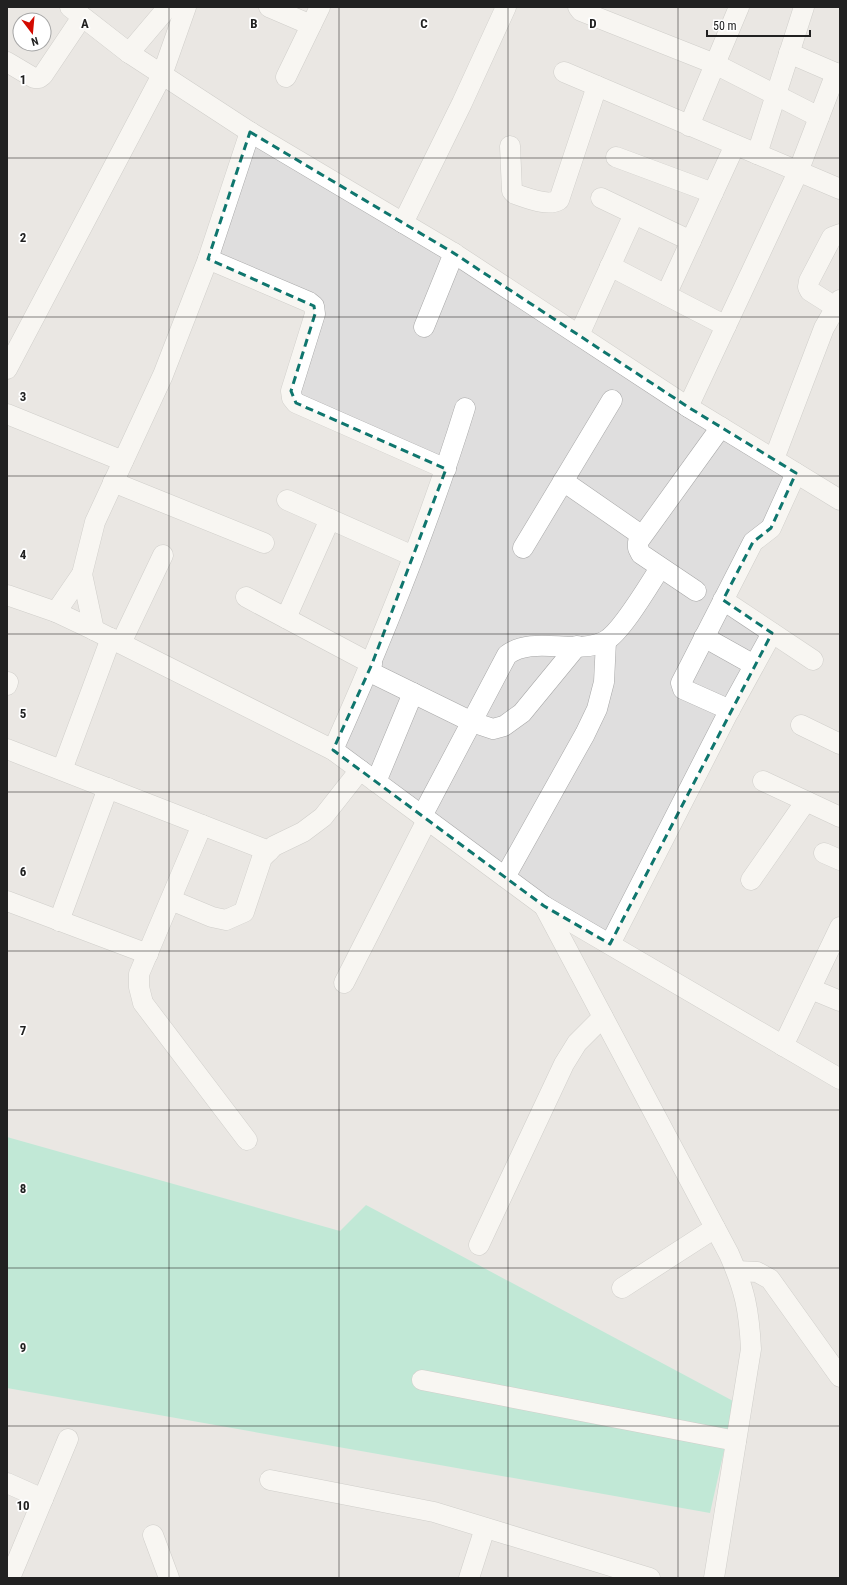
<svg xmlns="http://www.w3.org/2000/svg" width="847" height="1585" font-family="'Roboto Condensed',sans-serif">
  <style>
    .residential { fill: #dfdede; fill-rule: evenodd }
    .pitch { fill: #86e1c2 }
    .lines { fill: none; stroke-linecap: round; stroke-linejoin: round }
    .minor-casing { stroke: #a8a8a8; stroke-width: 21 }
    .minor { stroke: #fff; stroke-width: 20 }
    .marked { fill: none; stroke: #0f766e; stroke-width: 3; stroke-dasharray: 8 5; stroke-linejoin: round }
    .grid { fill: none; stroke: #212121; stroke-width: 1; stroke-opacity: 0.55 }
    .grid-label { font-size: 13px; text-anchor: middle; font-weight: bold; fill: #212121; stroke: #fff; stroke-width: 3.5; stroke-linejoin: round; paint-order: stroke }
  </style>
  <rect width="100%" height="100%" fill="#f2efe8"/>
  <!-- residential -->
  <path class="residential" d="M7 7H840V1578H7ZM20 20H44V44H20Z"/>
  <!-- pitch -->
  <polygon class="pitch" points="7,1137 340,1231 366,1205 735,1402 710,1513 7,1388"/>
  <g class="lines">
    <defs>
      <g id="minor">
        <polyline points="70,7 129,53 250,132 452,252 688,407 840,500"/>
        <polyline points="269,7 311,25"/>
        <polyline points="578,7 581,11 715,64 819,117"/>
        <polyline points="129,53 168,7"/>
        <polyline points="789,53 840,75"/>
        <polyline points="7,62 34,78 39,78 43,75 82,17"/>
        <polyline points="564,72 840,189"/>
        <polyline points="286,77 320,7"/>
        <polyline points="689,126 739,7"/>
        <path d="M510 146 512 191 515 194C528 198 547 207 559 200L597 86"/>
        <polyline points="757,154 804,7"/>
        <polyline points="616,157 713,193"/>
        <polyline points="601,198 691,241"/>
        <polyline points="403,223 462,103 506,7"/>
        <polyline points="840,234 832,237 809,281 808,287 810,291 840,310"/>
        <polyline points="208,259 309,302 314,306 315,314 291,391 292,398 296,403 446,469"/>
        <polyline points="610,266 726,326"/>
        <polyline points="666,295 735,145"/>
        <polyline points="424,327 454,253"/>
        <polyline points="579,335 634,214"/>
        <polyline points="7,369 162,75 186,7"/>
        <polyline points="688,407 798,172 836,73"/>
        <polyline points="7,414 123,461"/>
        <polyline points="774,459 824,328 840,300"/>
        <polyline points="563,481 641,535"/>
        <polyline points="113,482 264,543"/>
        <polyline points="287,500 413,556"/>
        <polyline points="523,548 612,400"/>
        <polyline points="82,574 94,630"/>
        <polyline points="696,591 641,554 638,548 638,542 721,427"/>
        <polyline points="7,595 56,612 94,630 333,750 544,906 840,1079"/>
        <polyline points="246,597 372,664"/>
        <polyline points="723,600 813,660"/>
        <polyline points="56,612 82,574 95,522 163,375 208,259 250,132"/>
        <polyline points="286,618 330,519"/>
        <polyline points="704,637 754,665"/>
        <polyline points="121,643 163,555"/>
        <polyline points="368,671 472,722 493,729 504,726 522,713 577,646"/>
        <polyline points="7,685 8,682"/>
        <polyline points="730,710 683,689 681,683 753,542 771,528 796,473"/>
        <polyline points="801,725 840,744"/>
        <polyline points="7,749 269,851"/>
        <path d="M333 750C383 638 429 525 465 408"/>
        <polyline points="62,770 111,638"/>
        <polyline points="763,781 840,817"/>
        <polyline points="376,782 413,693"/>
        <path d="M422 816 507 655C533 635 576 656 605 641 621 633 649 585 660 568"/>
        <polyline points="202,825 139,974 139,987 143,1003 247,1140"/>
        <polyline points="824,853 840,860"/>
        <polyline points="505,877 585,734 597,709 604,682 606,641"/>
        <polyline points="751,880 806,801"/>
        <polyline points="171,900 212,917 226,920 244,912 262,858 274,846 303,832 323,817 360,770"/>
        <polyline points="7,901 148,954"/>
        <path d="M544 906 729 1254C745 1290 749 1310 751 1349L714 1578"/>
        <polyline points="59,921 108,788"/>
        <polyline points="610,944 727,715 772,633"/>
        <polyline points="344,983 427,820"/>
        <polyline points="811,989 840,1001"/>
        <polyline points="783,1046 840,927"/>
        <polyline points="479,1245 564,1064 577,1043 603,1017"/>
        <polyline points="737,1271 757,1272 770,1279 840,1377"/>
        <polyline points="622,1288 715,1228"/>
        <polyline points="422,1380 736,1441"/>
        <polyline points="270,1480 434,1512 650,1578"/>
        <polyline points="7,1483 43,1499"/>
        <polyline points="153,1535 169,1578"/>
        <polyline points="10,1578 68,1439"/>
        <polyline points="469,1578 485,1528"/>
      </g>
    </defs>
    <!-- minor casing -->
    <use href="#minor" class="minor-casing"/>
    <!-- minor -->
    <use href="#minor" class="minor"/>
  </g>
  <!-- marked area -->
  <path d="M0 0H847V1585H0ZM250 132 452 252 688 407 796 473 771 528 753 542 723 600 772 633 610 944 544 906 333 750 372 664 446 469 296 403 291 391 315 314 314 306 208 259Z" fill="#f2efe8" fill-opacity=".55" fill-rule="evenodd"/>
  <path class="marked" d="M250 132 452 252 688 407 796 473 771 528 753 542 723 600 772 633 610 944 544 906 333 750 372 664 446 469 296 403 291 391 315 314 314 306 208 259Z"/>
  <!-- grid -->
  <path class="grid" d="M169 7V1578M339 7V1578M508 7V1578M678 7V1578M7 158H840M7 317H840M7 476H840M7 634H840M7 792H840M7 951H840M7 1110H840M7 1268H840M7 1426H840"/>
  <g class="grid-label">
    <text x="85" y="28">A</text>
    <text x="254" y="28">B</text>
    <text x="424" y="28">C</text>
    <text x="593" y="28">D</text>
    <text x="23" y="84">1</text>
    <text x="23" y="242">2</text>
    <text x="23" y="401">3</text>
    <text x="23" y="559">4</text>
    <text x="23" y="718">5</text>
    <text x="23" y="876">6</text>
    <text x="23" y="1035">7</text>
    <text x="23" y="1193">8</text>
    <text x="23" y="1352">9</text>
    <text x="23" y="1510">10</text>
  </g>
  <!-- border -->
  <rect width="847" height="1585" fill="none" stroke="#212121" stroke-width="16"/>
  <!-- north arrow -->
  <g transform="translate(32 32) rotate(164)"><circle r="19" fill="#ffffff" stroke="#a6a6a6"/>
  <path d="M0-3L7 15L0 10L-7 15Z" fill="#d30a00"/>
  <text y="-6" font-size="11" font-weight="bold" text-anchor="middle" fill="#212121">N</text>
  </g>
  <!-- scale -->
  <path d="M707 30v6h103v-6" fill="none" stroke="#212121" stroke-width="2"/>
  <text x="713" y="30" font-size="12" fill="#212121" stroke="#ffffff" stroke-width="3" paint-order="stroke">50 m</text>
</svg>
